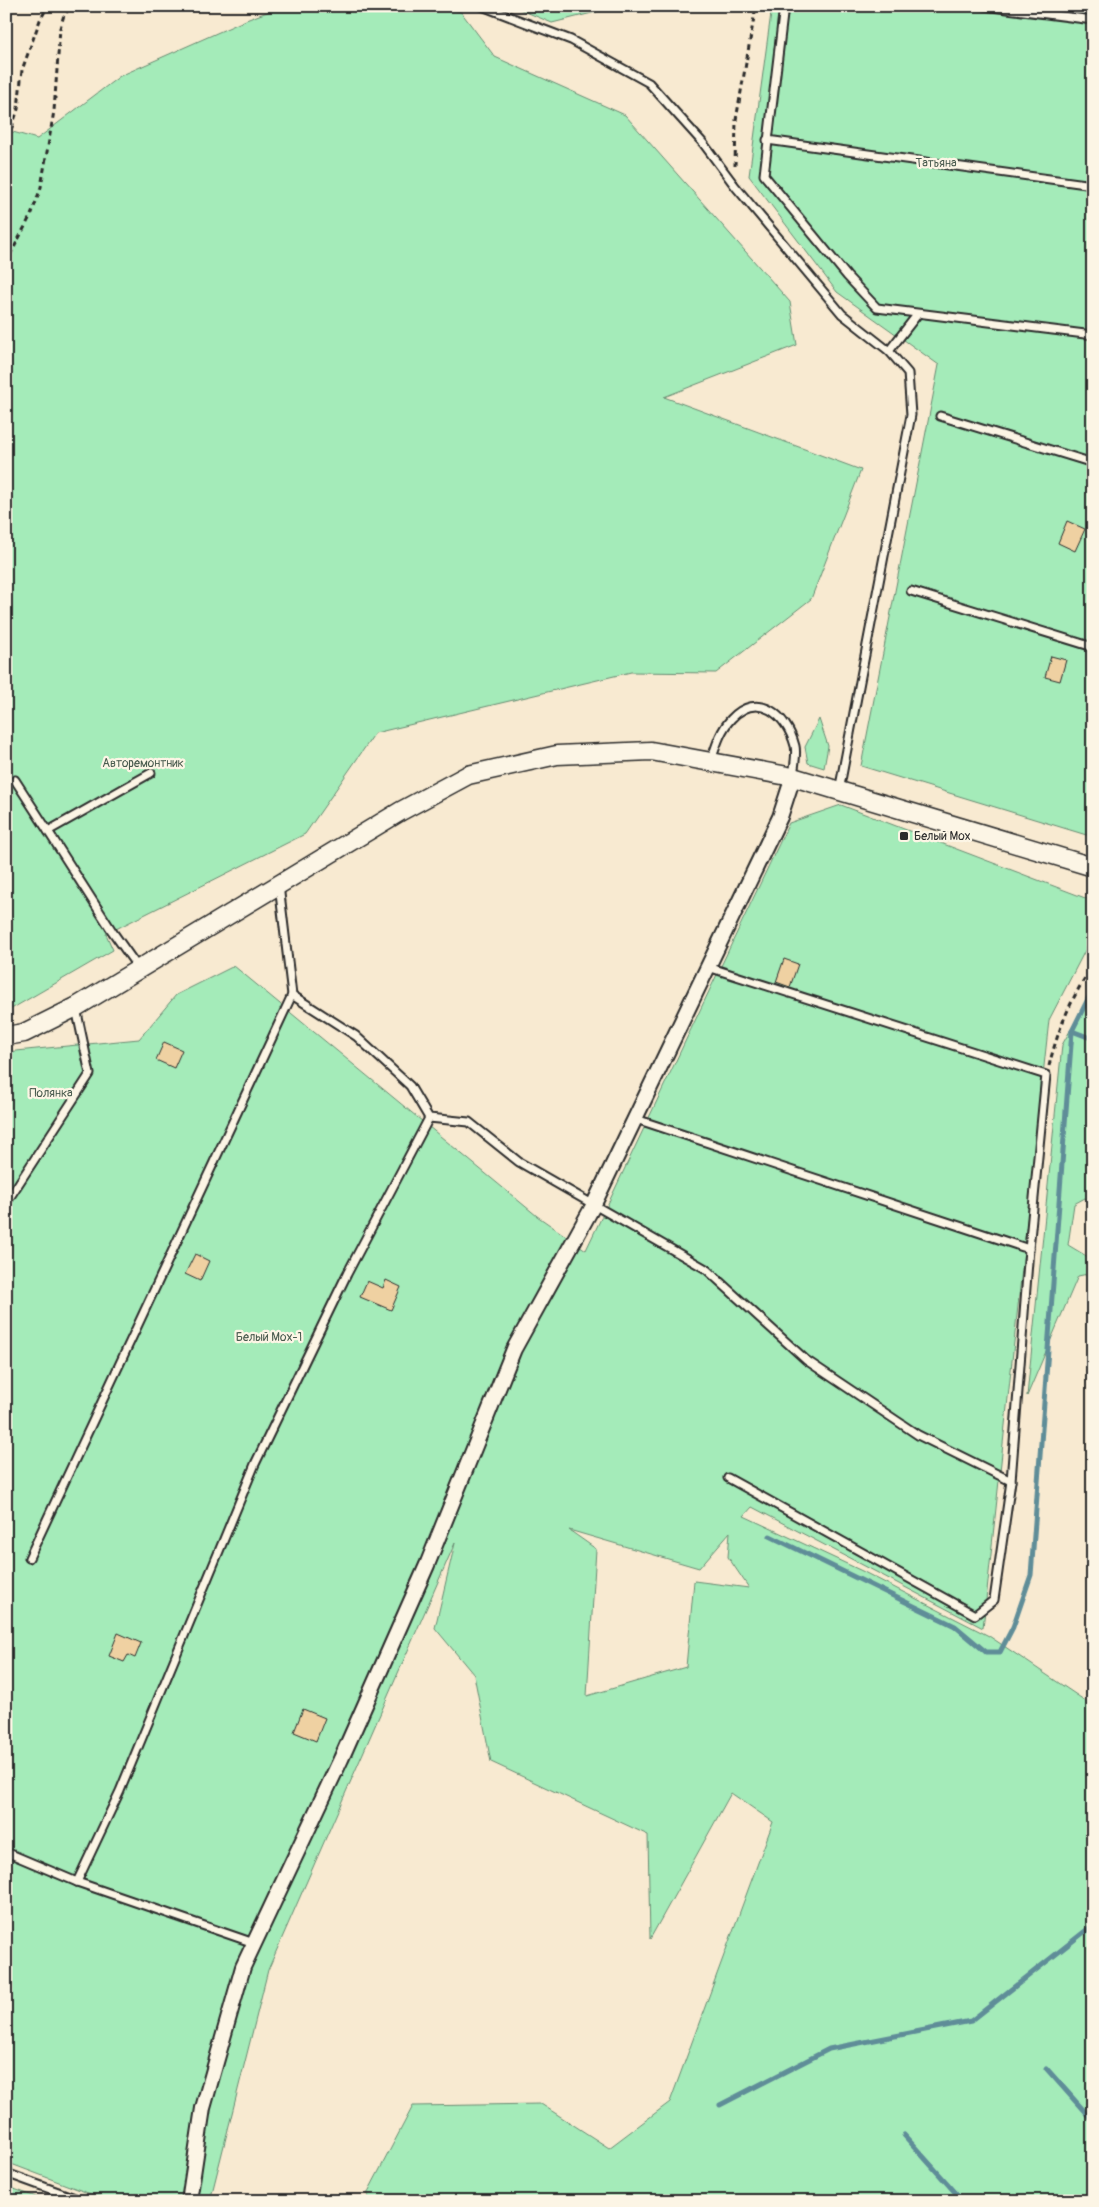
<svg xmlns="http://www.w3.org/2000/svg" width="1099" height="2207" font-family="Pangolin,sans-serif">
  <style>
    .green { fill: #a4ebb9; stroke: #688b72; fill-rule: evenodd }
    .lines { fill: none; stroke-linecap: round; stroke-linejoin: round }
    .stream { stroke: #5f8d98; stroke-width: 5 }
    .building { fill: #efd1a2; stroke: #2b2b2b }
    .service-casing { stroke: #2b2b2b; stroke-width: 11 }
    .minor-casing { stroke: #2b2b2b; stroke-width: 18 }
    .tertiary-casing { stroke: #2b2b2b; stroke-width: 21 }
    .path { stroke: #2b2b2b; stroke-width: 3; stroke-dasharray: 5 4; stroke-linecap: butt }
    .service { stroke: #fcf5e5; stroke-width: 7 }
    .minor { stroke: #fcf5e5; stroke-width: 14 }
    .tertiary { stroke: #fcf5e5; stroke-width: 18 }
    .poi-dot { fill: #2b2b2b; stroke: #fcf5e5; stroke-width: 2 }
    .labels { text-anchor: middle; stroke-width: 4.5; stroke-linejoin: round; paint-order: stroke }
    .park-label { font-size: 12px; fill: #495b4e; stroke: #fcf5e5 }
    .poi-label { font-size: 12px; fill: #2b2b2b; stroke: #fcf5e5; text-anchor: start }
  </style>
  <rect width="100%" height="100%" fill="#f8ead1"/>
  <filter id="ink" filterUnits="userSpaceOnUse"><feTurbulence type="fractalNoise" baseFrequency=".02" numOctaves="2"/><feDisplacementMap in="SourceGraphic" scale="10" xChannelSelector="R" yChannelSelector="G"/><feConvolveMatrix kernelMatrix="1 2 1 2 8 2 1 2 1" color-interpolation-filters="sRGB"/></filter>
  <g filter="url(#ink)">
    <!-- green -->
    <g class="green">
      <polygon points="283,6 441,6 461,12 495,57 625,115 790,302 797,345 664,397 861,470 811,599 716,673 631,672 375,733 305,834 106,934 113,950 6,1012 6,130 37,139 120,76 246,20"/>
      <polygon points="512,6 620,6 552,23"/>
      <polygon points="772,6 1093,6 1093,837 861,766 939,365 837,292 749,176"/>
      <polygon points="819,719 828,746 824,768 808,763 805,747"/>
      <path d="M841 805 1093 901V935L1049 1020 983 1628 752 1507 744 1516 862 1571 989 1636 1093 1706V2201H368V2192L413 2106 541 2104 609 2148 670 2102 773 1822 731 1793 650 1939 648 1835 491 1762 474 1675 435 1628 455 1543 268 1970 210 2201H109L6 2162V1052L139 1039 176 995 234 966 537 1216 586 1250 789 823ZM569 1530 699 1568 730 1532 728 1557 749 1588 694 1581 686 1667 587 1696 596 1549Z"/>
      <polygon points="1093,990 1093,1205 1085,1198 1074,1204 1068,1245 1093,1260 1093,1273 1078,1276 1027,1396 1062,1045"/>
      <polygon points="6,2186 47,2201 6,2201"/>
    </g>
    <g class="lines">
      <!-- stream -->
      <g class="stream">
        <polyline points="1072,1031 1093,1039"/>
        <polyline points="770,1536 955,1626 986,1652 1000,1652 1013,1627 1031,1575 1072,1031 1093,989"/>
        <polyline points="1046,2068 1093,2121"/>
        <polyline points="720,2105 829,2049 971,2021 1093,1925"/>
        <polyline points="904,2135 963,2201"/>
      </g>
    </g>
    <!-- building -->
    <g class="building">
      <polygon points="1067,521 1085,529 1075,551 1058,543"/>
      <polygon points="1051,656 1066,660 1060,681 1045,677"/>
      <polygon points="784,959 798,964 790,987 776,982"/>
      <polygon points="164,1042 182,1050 174,1068 156,1060"/>
      <polygon points="195,1254 209,1261 200,1281 185,1274"/>
      <polygon points="386,1280 401,1287 391,1310 360,1297 367,1281 383,1288"/>
      <polygon points="118,1633 141,1643 135,1658 128,1655 124,1662 109,1656"/>
      <polygon points="303,1709 325,1718 316,1741 294,1732"/>
    </g>
    <g class="lines">
      <defs>
        <g id="service">
          <polyline points="482,6 571,40 649,83 703,143 735,186 842,314 889,351 908,373 911,415 839,791"/>
          <polyline points="784,6 764,175 847,276 877,308 1093,335"/>
          <polyline points="984,6 1093,20"/>
          <polyline points="767,140 1093,185"/>
          <polyline points="889,351 917,315"/>
          <polyline points="940,416 1093,463"/>
          <polyline points="911,591 1093,647"/>
          <path d="M711 761C716 746 720 731 731 719 758 690 787 715 795 746 797 754 794 767 793 776"/>
          <polyline points="15,780 48,831"/>
          <polyline points="708,967 1046,1075 1029,1249 1011,1481 994,1600 975,1615 728,1478"/>
          <polyline points="139,969 112,931 48,831 151,773"/>
          <polyline points="292,995 356,1036 410,1086 429,1118 469,1122 519,1162 706,1269 806,1360 918,1435 1011,1481"/>
          <polyline points="636,1119 1029,1249"/>
          <polyline points="6,1203 90,1074 76,1008"/>
          <polyline points="29,1558 292,995 279,885"/>
          <polyline points="6,1852 77,1882 254,1943"/>
          <polyline points="77,1882 120,1791 255,1464 347,1274 429,1118"/>
          <polyline points="6,2173 83,2201"/>
        </g>
        <polyline id="minor" points="189,2201 203,2108 243,1967 341,1759 427,1565 514,1349 593,1206 780,817 793,777"/>
        <polyline id="tertiary" points="6,1036 24,1033 76,1007 401,811 468,775 557,755 651,751 793,777 1093,867"/>
      </defs>
      <!-- service casing -->
      <use href="#service" class="service-casing"/>
      <!-- minor casing -->
      <use href="#minor" class="minor-casing"/>
      <!-- tertiary casing -->
      <use href="#tertiary" class="tertiary-casing"/>
      <!-- path -->
      <g class="path">
        <polyline points="6,145 18,109 22,70 40,20 48,6"/>
        <polyline points="735,166 736,120 756,6"/>
        <polyline points="6,263 32,213 41,187 54,111 60,28 64,15 72,6"/>
        <path d="M1049 1066C1057 1032 1072 995 1093 966"/>
      </g>
      <!-- service -->
      <use href="#service" class="service"/>
      <!-- minor -->
      <use href="#minor" class="minor"/>
      <!-- tertiary -->
      <use href="#tertiary" class="tertiary"/>
    </g>
  </g>
  <!-- markers -->
  <rect class="poi-dot" x="899" y="831" width="10" height="10" rx="2.5"/>
  <g class="labels">
    <!-- park labels -->
    <g class="park-label">
      <text x="936" y="167">Татьяна</text>
      <text x="143" y="767">Авторемонтник</text>
      <text x="51" y="1097">Полянка</text>
      <text x="269" y="1341">Белый Мох-1</text>
    </g>
    <!-- poi labels -->
    <g class="poi-label">
      <text x="914" y="840">Белый Мох</text>
    </g>
  </g>
  <!-- margin -->
  <rect width="1099" height="2207" fill="none" stroke="#fcf5e5" stroke-width="25"/>
  <rect x="12" y="12" width="1074" height="2182" fill="none" stroke="#2b2b2b" stroke-width="2" filter="url(#ink)"/>
</svg>
